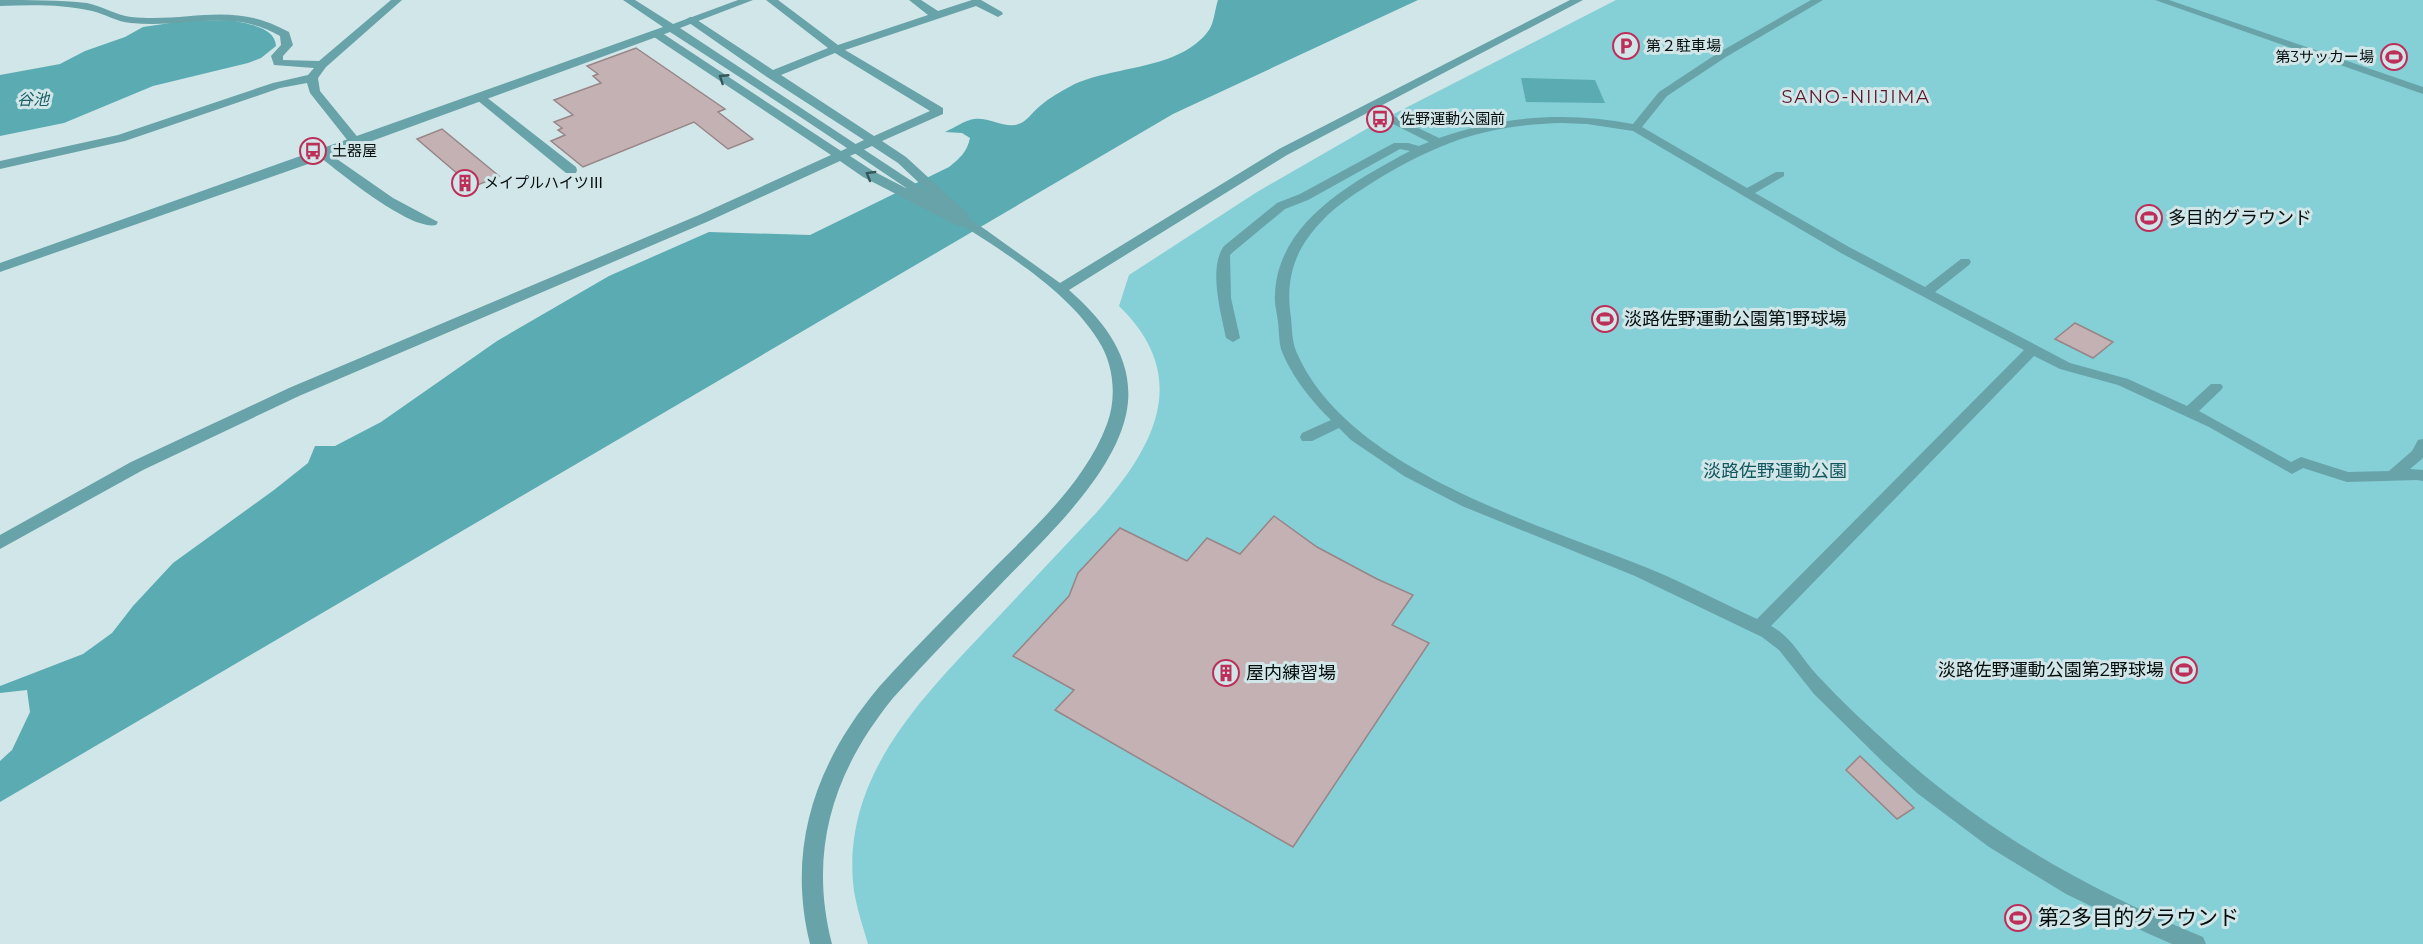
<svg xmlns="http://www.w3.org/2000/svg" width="2423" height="944" font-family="Montserrat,'Noto Sans JP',sans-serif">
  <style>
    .green { fill: #85cfd6 }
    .water { fill: #5babb3 }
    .building { fill: #c4b1b3; stroke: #978587; stroke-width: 1.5 }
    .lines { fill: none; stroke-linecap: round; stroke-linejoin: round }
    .pedestrian { fill: #67a3a9; fill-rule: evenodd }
    .minor { fill: #67a3a9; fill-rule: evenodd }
    .tertiary { fill: #67a3a9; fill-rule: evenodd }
    .oneway { stroke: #36585b }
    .labels { text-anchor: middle; stroke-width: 6; stroke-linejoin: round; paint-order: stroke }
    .far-poi-label { font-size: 15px; fill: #060d0d; stroke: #d1e6e8; text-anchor: start }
    .far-water-label { font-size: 16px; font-style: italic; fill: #1b5e64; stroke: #d1e6e8 }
    .far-quarter-label { font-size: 18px; letter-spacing: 1.5px; fill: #5a1629; stroke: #d1e6e8 }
    .poi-label { font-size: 18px; fill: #060d0d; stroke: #d1e6e8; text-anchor: start }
    .park-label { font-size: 18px; fill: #13575e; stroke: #d1e6e8 }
    .near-poi-label { font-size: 21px; fill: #060d0d; stroke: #d1e6e8; text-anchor: start }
  </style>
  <rect width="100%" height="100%" fill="#d1e6e8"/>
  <!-- green -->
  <path class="green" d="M1616 0H2423V944H868C863 927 857 909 854 891 840 782 916 704 984 632 1022 592 1059 552 1097 512 1154 447 1193 378 1119 306L1129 275 1257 192 1382 120Z"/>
  <!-- water -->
  <g class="water">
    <path d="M1218 0H1418L1173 114 0 802V761L12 750 30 712 27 690 0 693V686L83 654 112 633 133 606 173 563 274 490 308 463 315 446H335L381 422 497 341 609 276 709 232 810 235 949 167C960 158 967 152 970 138L962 133 945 132C954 128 965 120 974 119 988 117 1002 127 1015 125 1027 123 1032 112 1040 106 1049 98 1060 92 1071 86 1112 65 1180 71 1209 30 1214 23 1215 9 1218 0Z"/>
    <path d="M231 20C246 24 275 26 276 46L261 58 248 63 153 86 64 123 0 136V75L60 64 85 51 125 37 143 27 184 21Z"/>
    <polygon points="1521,78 1595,80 1605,103 1526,102"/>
  </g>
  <!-- building -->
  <g class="building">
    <polygon points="636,48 725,109 718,112 753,139 728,149 694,122 583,167 551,141 565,135 558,130 562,128 554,122 573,115 554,100 601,83 593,76 598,74 587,66"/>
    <polygon points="442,129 499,176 473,187 417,139"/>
    <polygon points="2075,323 2113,342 2093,358 2055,339"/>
    <polygon points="1274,516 1317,547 1377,579 1413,595 1392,625 1429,643 1293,847 1055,710 1074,690 1013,656 1069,596 1078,573 1120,528 1187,561 1207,538 1240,554"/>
    <polygon points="1860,756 1914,808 1897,819 1846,770"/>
  </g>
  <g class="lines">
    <!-- pedestrian -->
    <g class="pedestrian">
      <path d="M1811 0H1823L1726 57 1667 96 1642 127 1747 188 1776 172H1784V176L1755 193 1849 247 1925 287 1961 259H1969L1971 262 1969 265 1935 292 2070 363 2128 379 2187 406 2211 384H2221L2223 387 2221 390 2199 411 2291 462 2301 457 2348 472 2389 471 2412 451 2418 440 2423 439V458L2410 469 2423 470V481L2417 480 2347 482 2303 468 2292 474 2209 427 2118 385 2060 369 2034 356 1771 626C1792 637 1801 658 1817 675 1842 702 1869 727 1896 751 1987 833 2091 891 2203 937L2206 944H2172L2147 933 2066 894 1989 847 1917 793 1884 763 1814 694 1779 650 1762 637 1635 576 1462 506 1404 476 1351 440 1339 428 1312 441H1302L1300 437 1302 433 1331 420C1312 402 1290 374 1281 349 1279 341 1279 330 1278 322 1277 313 1274 303 1275 295 1277 222 1354 181 1410 151L1400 149 1308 200 1285 209 1233 252 1230 255 1231 298 1240 338 1233 342 1226 338C1221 313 1208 268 1224 246L1277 203 1300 194 1394 143H1408L1419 146 1429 142 1379 117V113H1387L1439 138C1502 116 1567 111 1633 124L1659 92 1718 53ZM1562 123 1587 124 1633 131 1841 253 2024 350 1757 619C1716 600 1677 579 1635 563 1527 520 1345 467 1296 351 1292 341 1292 328 1291 318 1285 280 1294 250 1321 222 1337 204 1358 192 1378 179 1442 141 1487 125 1562 123Z"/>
      <polygon points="2155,0 2169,0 2423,87 2423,94"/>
    </g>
    <!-- minor -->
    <g class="minor">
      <path d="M0 0C29 0 59 0 87 3 102 6 116 15 131 17 191 23 232 0 289 32L293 45 283 56V60L319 61 391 0H402L326 67 318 78 320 91 360 140 362 143 360 146H352L310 93 307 83 280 88 125 141 0 169V161L118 135 273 83 308 75 314 68 274 65 271 56 281 45 280 36C230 7 185 29 131 23 117 22 105 14 92 11 62 4 30 5 0 6Z"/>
      <path d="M766 0H778L838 45 928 15 909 0H921L938 11 972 0H981L1002 12 1003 14 998 17 976 6 845 50 943 108V114L882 141 906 157 967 213 969 216 966 219 970 223 968 226H958L863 177 840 161 709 221 299 396 143 470 0 549V535L131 462 289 388 699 215 831 155 651 35V31H659L841 151 864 140 767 77 685 20 690 17 694 18 773 70 828 48ZM835 53 930 111 874 136 781 75ZM872 146 898 163 948 210 873 171 850 156Z"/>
      <polygon points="481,93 576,167 577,170 576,173 566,173 477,100 475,97"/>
      <path d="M324 150 393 198 438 222 436 225C411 231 340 173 320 157L318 154Z"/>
    </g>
    <!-- tertiary -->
    <path class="tertiary" d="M623 0H635L673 24 738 0H753L680 28 986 230 1060 283 1279 149 1570 0H1583L1287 155 1069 290C1102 319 1132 355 1128 402 1122 469 1043 540 999 586 963 623 927 660 893 698 833 772 808 851 832 944H810C786 847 816 762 879 687 917 645 958 605 997 565 1039 523 1086 480 1107 424 1117 398 1114 364 1098 340 1063 284 988 243 933 206 846 147 759 89 670 32L328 157 0 272V263L663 27Z"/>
  </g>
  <!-- one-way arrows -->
  <defs><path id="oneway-chevron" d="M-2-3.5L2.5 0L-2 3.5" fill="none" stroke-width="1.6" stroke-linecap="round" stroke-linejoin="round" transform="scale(1.5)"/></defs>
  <g class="oneway">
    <use href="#oneway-chevron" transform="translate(723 78) rotate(-147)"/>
    <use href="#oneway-chevron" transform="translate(870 175) rotate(-150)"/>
  </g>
  <!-- icons -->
  <defs>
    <symbol id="parking-ring" viewBox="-11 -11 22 22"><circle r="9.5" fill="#d1e6e8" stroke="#bd2e59" stroke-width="1.5"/><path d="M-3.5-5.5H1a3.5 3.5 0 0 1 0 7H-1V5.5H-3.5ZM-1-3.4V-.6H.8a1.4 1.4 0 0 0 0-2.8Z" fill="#bd2e59"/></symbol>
    <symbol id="stadium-ring" viewBox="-11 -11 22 22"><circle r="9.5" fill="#d1e6e8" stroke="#bd2e59" stroke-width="1.5"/><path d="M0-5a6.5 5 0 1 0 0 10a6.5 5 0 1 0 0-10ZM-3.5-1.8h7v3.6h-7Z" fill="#bd2e59"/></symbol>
    <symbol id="bus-ring" viewBox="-11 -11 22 22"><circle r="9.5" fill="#d1e6e8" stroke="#bd2e59" stroke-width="1.5"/><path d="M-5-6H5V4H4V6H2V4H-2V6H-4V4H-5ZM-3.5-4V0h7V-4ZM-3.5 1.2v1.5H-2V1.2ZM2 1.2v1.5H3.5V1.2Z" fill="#bd2e59"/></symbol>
    <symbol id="building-ring" viewBox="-11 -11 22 22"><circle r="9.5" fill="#d1e6e8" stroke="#bd2e59" stroke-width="1.5"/><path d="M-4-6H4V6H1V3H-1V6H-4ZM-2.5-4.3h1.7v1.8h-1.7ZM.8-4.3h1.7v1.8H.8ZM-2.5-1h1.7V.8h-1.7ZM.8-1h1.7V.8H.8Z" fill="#bd2e59"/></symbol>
  </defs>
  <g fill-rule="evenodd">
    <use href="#parking-ring" x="1611" y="31" width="30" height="30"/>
    <use href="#stadium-ring" x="2379" y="42" width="30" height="30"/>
    <use href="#bus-ring" x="1365" y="104" width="30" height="30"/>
    <use href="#bus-ring" x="298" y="136" width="30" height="30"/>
    <use href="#building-ring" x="450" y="168" width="30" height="30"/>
    <use href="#stadium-ring" x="2134" y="203" width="30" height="30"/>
    <use href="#stadium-ring" x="1590" y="304" width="30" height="30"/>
    <use href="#stadium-ring" x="2169" y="655" width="30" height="30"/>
    <use href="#building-ring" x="1211" y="658" width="30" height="30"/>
    <use href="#stadium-ring" x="2003" y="903" width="30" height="30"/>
  </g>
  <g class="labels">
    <!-- far-poi labels -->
    <g class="far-poi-label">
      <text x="1646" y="51">第２駐車場</text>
      <text x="2374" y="62" text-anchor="end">第3サッカー場</text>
      <text x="1400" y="124">佐野運動公園前</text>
      <text x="332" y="156">土器屋</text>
      <text x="484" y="188">メイプルハイツⅢ</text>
    </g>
    <!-- far-water labels -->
    <g class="far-water-label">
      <text x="33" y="105">谷池</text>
    </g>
    <!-- far-quarter labels -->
    <g class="far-quarter-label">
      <text x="1856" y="103">SANO-NIIJIMA</text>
    </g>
    <!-- poi labels -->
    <g class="poi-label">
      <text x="2168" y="224">多目的グラウンド</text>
      <text x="1624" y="325">淡路佐野運動公園第1野球場</text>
      <text x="2164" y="676" text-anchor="end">淡路佐野運動公園第2野球場</text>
      <text x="1246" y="679">屋内練習場</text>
    </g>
    <!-- park labels -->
    <g class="park-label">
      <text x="1775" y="477">淡路佐野運動公園</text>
    </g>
    <!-- near-poi labels -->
    <g class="near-poi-label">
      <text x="2038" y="925">第2多目的グラウンド</text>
    </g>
  </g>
</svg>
